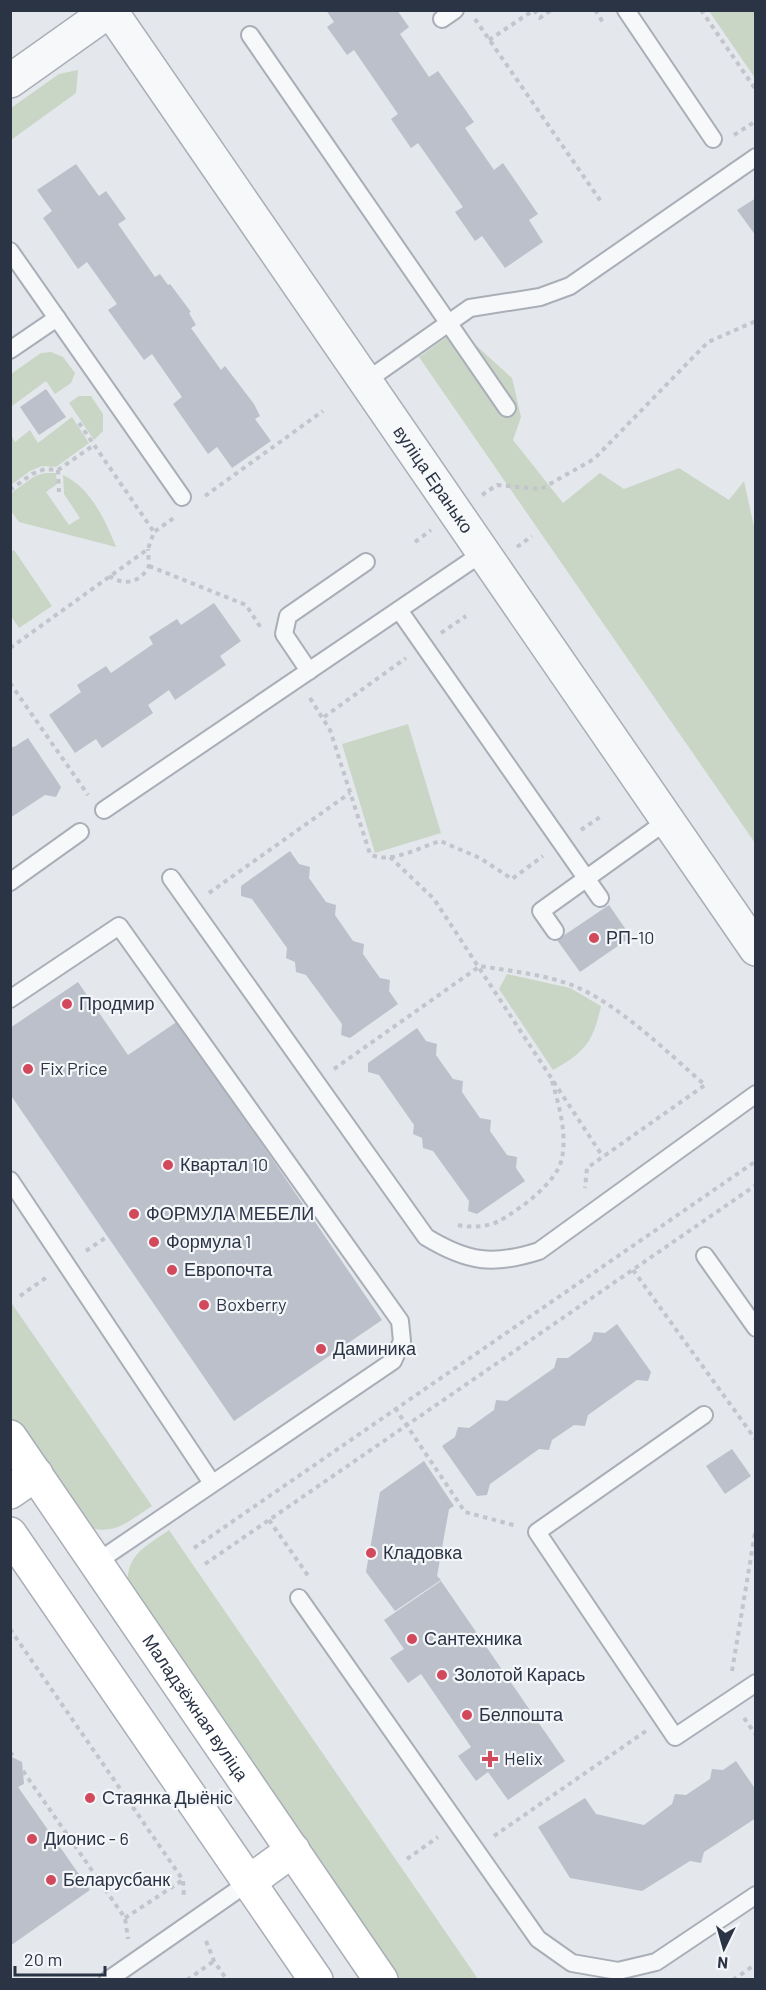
<svg xmlns="http://www.w3.org/2000/svg" width="766" height="1990" font-family="Barlow,sans-serif">
  <style>
    .green { fill: #c9d6c5 }
    .building { fill: #bbc0ca }
    .lines { fill: none; stroke-linecap: round; stroke-linejoin: round }
    .service-casing { stroke: #a9aeb7; stroke-width: 20 }
    .minor-casing { stroke: #a9aeb7; stroke-width: 36 }
    .secondary-casing { stroke: #a9aeb7; stroke-width: 36 }
    .path { stroke: #c2c5cb; stroke-width: 4; stroke-dasharray: 4.5 4.5; stroke-linecap: butt }
    .service { stroke: #f7f8fa; stroke-width: 16 }
    .minor { stroke: #f7f8fa; stroke-width: 33 }
    .secondary { stroke: #fff; stroke-width: 33 }
    .poi-dot { fill: #d1495b; stroke: #f4f6f9; stroke-width: 2 }
    .labels { text-anchor: middle; stroke-width: 4.5; stroke-linejoin: round; paint-order: stroke }
    .street-label { font-size: 18px; fill: #2b3445; stroke: #f4f6f9 }
    .poi-label { font-size: 18px; fill: #2b3445; stroke: #f4f6f9; text-anchor: start }
  </style>
  <rect width="100%" height="100%" fill="#e4e7ec"/>
  <!-- green -->
  <g class="green">
    <polygon points="709,11 755,11 755,78"/>
    <polygon points="78,70 76,93 11,140 11,108 59,74"/>
    <polygon points="458,329 512,378 521,417 513,440 563,503 600,473 624,489 679,468 729,500 744,481 756,536 755,843 419,357"/>
    <polygon points="51,352 63,357 75,373 71,383 55,394 46,381 12,406 11,374 41,353"/>
    <polygon points="79,396 91,396 103,414 103,431 94,440 69,403"/>
    <polygon points="72,417 89,443 56,467 42,466 30,471 11,485 11,435 15,442 30,430 38,443"/>
    <path d="M45 473H56L57 484 46 492 69 525 80 518 64 494 63 475C90 487 106 521 116 547L19 522 11 511V493L35 476Z"/>
    <polygon points="14,550 52,606 19,628 11,616 11,552"/>
    <polygon points="408,724 441,833 375,853 342,744"/>
    <path d="M507 974 570 988 601 1006C593 1042 585 1052 553 1070L499 989Z"/>
    <path d="M10 1301 152 1506C127 1522 114 1537 84 1526L11 1419Z"/>
    <path d="M169 1530 478 1979H396L128 1590C125 1554 143 1549 169 1530Z"/>
  </g>
  <!-- building -->
  <g class="building">
    <polygon points="326,10 397,10 409,27 400,34 429,77 438,71 474,122 465,128 494,170 503,163 538,214 529,220 543,242 505,268 482,236 475,241 455,212 463,207 418,143 411,148 391,119 398,114 354,50 347,55 327,27 334,22"/>
    <polygon points="76,164 99,196 106,191 126,219 118,224 155,277 160,274 168,285 170,284 191,312 189,313 196,325 191,328 221,370 225,366 254,404 260,416 255,419 271,441 232,468 217,447 208,454 173,404 182,397 152,354 144,360 108,310 117,304 87,262 78,269 43,218 52,211 37,190"/>
    <polygon points="756,198 756,236 737,210"/>
    <polygon points="46,389 66,417 39,435 20,407"/>
    <polygon points="214,603 241,641 220,656 226,665 175,700 169,690 148,705 153,713 102,748 96,739 75,753 49,715 81,692 77,685 106,666 111,673 153,644 149,637 177,619 181,625"/>
    <polygon points="28,738 61,787 56,797 45,795 10,818 10,746 14,747"/>
    <polygon points="290,851 299,864 310,867 309,878 326,902 336,905 335,915 353,941 364,944 363,954 380,978 390,980 389,991 398,1004 350,1038 341,1035 342,1024 306,975 296,972 295,962 286,958 287,948 252,899 241,896 241,886"/>
    <polygon points="609,905 631,937 580,972 557,940"/>
    <polygon points="78,982 128,1055 178,1021 382,1320 234,1421 10,1094 10,1028"/>
    <polygon points="417,1028 426,1041 437,1044 436,1055 453,1079 463,1081 462,1092 480,1118 491,1120 490,1131 507,1155 517,1157 516,1168 525,1181 477,1214 468,1211 469,1201 433,1151 423,1148 422,1138 413,1134 414,1125 379,1075 368,1072 368,1063"/>
    <polygon points="617,1324 651,1372 648,1381 637,1380 588,1415 585,1426 574,1425 552,1440 549,1450 539,1449 490,1484 487,1495 477,1496 442,1446 455,1437 458,1427 469,1428 494,1410 496,1400 507,1401 554,1368 557,1358 568,1358 591,1341 594,1332 605,1333"/>
    <polygon points="732,1449 751,1476 725,1494 706,1466"/>
    <polygon points="424,1461 454,1506 449,1509 437,1576 441,1580 395,1611 366,1572 380,1492"/>
    <polygon points="441,1581 565,1761 508,1800 488,1772 476,1781 458,1756 471,1747 421,1674 408,1683 390,1658 404,1649 384,1620"/>
    <polygon points="10,1756 22,1762 24,1784 18,1787 90,1890 10,1946"/>
    <polygon points="736,1761 756,1790 756,1818 704,1852 701,1863 690,1861 642,1891 570,1878 538,1827 585,1798 596,1814 644,1825 672,1804 675,1794 686,1795 710,1779 712,1769 723,1770"/>
  </g>
  <g class="lines">
    <defs>
      <g id="service">
        <polyline points="626,10 713,139"/>
        <polyline points="442,19 455,10"/>
        <polyline points="250,35 507,408"/>
        <polyline points="10,251 182,497"/>
        <polyline points="10,350 57,318"/>
        <polyline points="366,381 470,308 540,297 570,286 756,157"/>
        <polyline points="399,610 600,898"/>
        <polyline points="309,671 284,634 288,616 366,562"/>
        <polyline points="104,810 484,552"/>
        <path d="M171 878 426 1237C467 1262 493 1266 539 1251L756 1094"/>
        <polyline points="10,882 80,832"/>
        <polyline points="555,931 541,911 668,820"/>
        <polyline points="10,999 119,926 400,1321 402,1341 393,1361 97,1562"/>
        <polyline points="10,1180 212,1483"/>
        <polyline points="705,1256 756,1328"/>
        <polyline points="704,1415 537,1532 675,1737 756,1683"/>
        <polyline points="299,1598 538,1939 572,1963 618,1971 656,1962 756,1895"/>
        <polyline points="108,1980 249,1882"/>
      </g>
      <g id="minor">
        <path id="s1" d="M110 10 756 949"/>
        <polyline points="10,81 110,10"/>
      </g>
      <g id="secondary">
        <path id="s2" d="M10 1437 381 1980"/>
        <polyline points="10,1492 36,1474"/>
        <polyline points="10,1534 316,1980"/>
        <polyline points="249,1882 293,1850"/>
      </g>
    </defs>
    <!-- service casing -->
    <use href="#service" class="service-casing"/>
    <!-- minor casing -->
    <use href="#minor" class="minor-casing"/>
    <!-- secondary casing -->
    <use href="#secondary" class="secondary-casing"/>
    <!-- path -->
    <g class="path">
      <polyline points="534,10 540,18 551,10"/>
      <polyline points="595,10 604,24"/>
      <polyline points="701,10 756,90"/>
      <polyline points="475,19 602,203"/>
      <polyline points="489,40 534,10"/>
      <polyline points="734,135 756,121"/>
      <polyline points="79,423 154,532"/>
      <polyline points="58,470 59,492"/>
      <polyline points="10,490 32,474 45,469 58,470 94,445"/>
      <polyline points="482,495 497,485 541,489 594,459 708,342 756,321"/>
      <polyline points="205,496 323,411"/>
      <polyline points="415,542 431,530"/>
      <polyline points="517,547 532,536"/>
      <polyline points="149,566 246,605 261,628"/>
      <path d="M109 576C125 586 140 583 149 566L148 549"/>
      <polyline points="441,633 466,616"/>
      <polyline points="10,648 148,549 154,532 175,517"/>
      <polyline points="10,683 88,795"/>
      <path d="M310 698 330 730 370 854C388 865 421 847 440 841L480 858 512 879 543 856"/>
      <polyline points="324,717 406,658"/>
      <polyline points="581,830 603,815"/>
      <polyline points="390,857 434,899 603,1157"/>
      <polyline points="209,893 350,793"/>
      <path d="M334 1069 480 966C510 971 541 974 569 984 616 1001 668 1053 705 1085L587 1168 585 1188"/>
      <path d="M458 1225C471 1228 487 1227 499 1221 519 1210 558 1182 562 1158 567 1132 559 1106 552 1081"/>
      <polyline points="86,1251 108,1236"/>
      <polyline points="633,1270 756,1440"/>
      <polyline points="20,1296 47,1277"/>
      <polyline points="395,1408 465,1512 517,1526"/>
      <polyline points="269,1520 309,1577"/>
      <polyline points="194,1548 756,1161"/>
      <polyline points="205,1564 756,1185"/>
      <polyline points="10,1629 183,1880 184,1897"/>
      <polyline points="732,1671 756,1527"/>
      <polyline points="744,1718 756,1735"/>
      <polyline points="10,1752 14,1757"/>
      <polyline points="23,1771 125,1918 128,1939"/>
      <polyline points="494,1836 646,1731"/>
      <polyline points="407,1859 438,1837"/>
      <polyline points="125,1918 183,1880"/>
      <polyline points="206,1941 214,1961 227,1980"/>
      <polyline points="187,1980 214,1961"/>
      <polyline points="733,1980 756,1964"/>
    </g>
    <!-- service -->
    <use href="#service" class="service"/>
    <!-- minor -->
    <use href="#minor" class="minor"/>
    <!-- secondary -->
    <use href="#secondary" class="secondary"/>
  </g>
  <!-- markers -->
  <g class="poi-dot">
    <circle cx="594" cy="938" r="6"/>
    <circle cx="67" cy="1004" r="6"/>
    <circle cx="28" cy="1069" r="6"/>
    <circle cx="168" cy="1165" r="6"/>
    <circle cx="134" cy="1214" r="6"/>
    <circle cx="154" cy="1242" r="6"/>
    <circle cx="172" cy="1270" r="6"/>
    <circle cx="204" cy="1305" r="6"/>
    <circle cx="321" cy="1349" r="6"/>
    <circle cx="371" cy="1553" r="6"/>
    <circle cx="412" cy="1639" r="6"/>
    <circle cx="442" cy="1675" r="6"/>
    <circle cx="467" cy="1715" r="6"/>
    <path d="M487 1750h6v6h6v6h-6v6h-6v-6h-6v-6h6z"/>
    <circle cx="90" cy="1798" r="6"/>
    <circle cx="32" cy="1839" r="6"/>
    <circle cx="51" cy="1880" r="6"/>
  </g>
  <g class="labels">
    <!-- street labels -->
    <g class="street-label">
      <text dy="6" stroke="none"><textPath href="#s1" startOffset="570">вуліца Еранько</textPath></text>
      <text dy="6" stroke="none"><textPath href="#s2" startOffset="328">Маладзёжная вуліца</textPath></text>
    </g>
    <!-- poi labels -->
    <g class="poi-label">
      <text x="606" y="944">РП-10</text>
      <text x="79" y="1010">Продмир</text>
      <text x="40" y="1075">Fix Price</text>
      <text x="180" y="1171">Квартал 10</text>
      <text x="146" y="1220">ФОРМУЛА МЕБЕЛИ</text>
      <text x="166" y="1248">Формула 1</text>
      <text x="184" y="1276">Европочта</text>
      <text x="216" y="1311">Boxberry</text>
      <text x="333" y="1355">Даминика</text>
      <text x="383" y="1559">Кладовка</text>
      <text x="424" y="1645">Сантехника</text>
      <text x="454" y="1681">Золотой Карась</text>
      <text x="479" y="1721">Белпошта</text>
      <text x="504" y="1765">Helix</text>
      <text x="102" y="1804">Стаянка Дыёніс</text>
      <text x="44" y="1845">Дионис - 6</text>
      <text x="63" y="1886">Беларусбанк</text>
    </g>
  </g>
  <!-- border -->
  <rect width="766" height="1990" fill="none" stroke="#2b3445" stroke-width="24"/>
  <!-- north arrow -->
  <g transform="translate(724 1948) rotate(185)" stroke="#f4f6f9" stroke-width="4.5" paint-order="stroke">
  <path d="M0-4.5L10 22L0 15L-10 22Z" fill="#2b3445"/>
  <text y="-9" font-size="16" font-weight="bold" text-anchor="middle" fill="#2b3445">N</text>
  </g>
  <!-- scale -->
  <path d="M15 1966v9h90v-9" fill="none" stroke="#2b3445" stroke-width="3"/>
  <text x="24" y="1966" font-size="18" fill="#2b3445" stroke="#f4f6f9" stroke-width="4.5" paint-order="stroke">20 m</text>
</svg>
